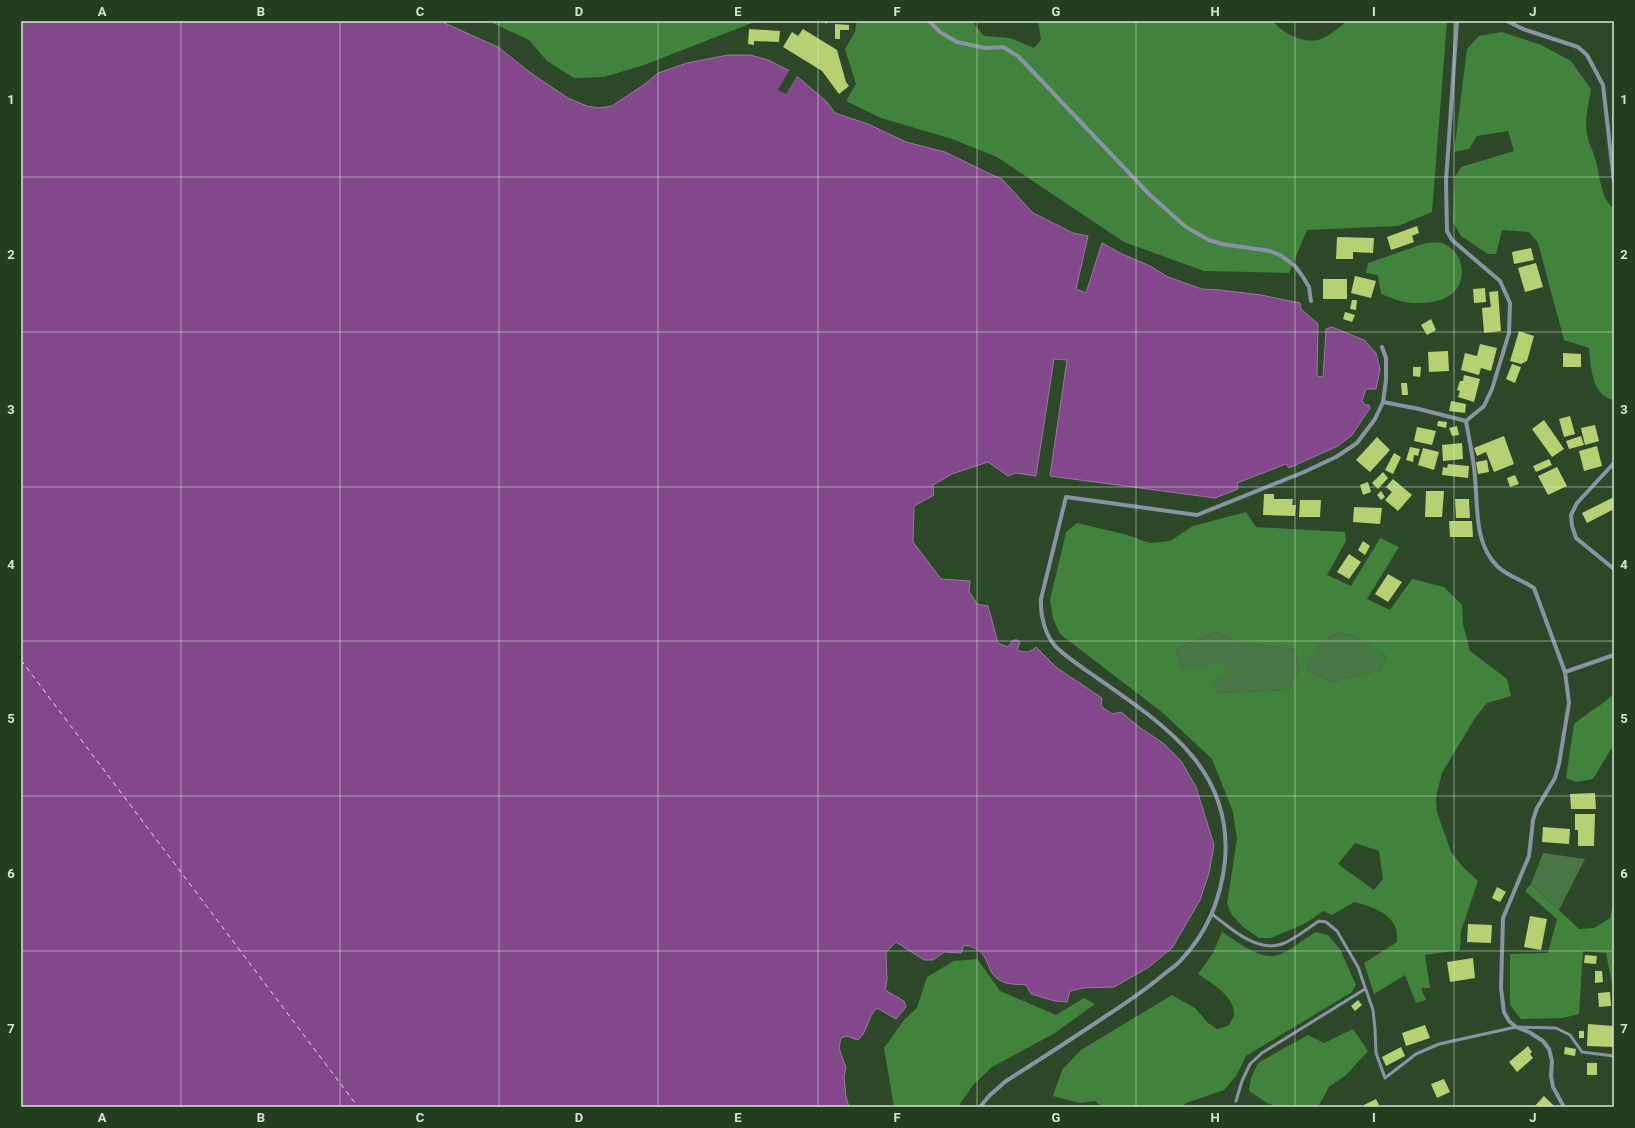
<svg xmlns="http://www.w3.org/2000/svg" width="1635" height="1128" font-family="Roboto,sans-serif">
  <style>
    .green { fill: #497645 }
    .forest { fill: #41823c; fill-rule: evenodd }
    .water { fill: #83488c; stroke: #9c77a1 }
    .pier { fill: #2c4829 }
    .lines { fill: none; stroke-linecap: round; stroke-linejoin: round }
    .ferry { stroke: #f1d1f6; stroke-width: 1; stroke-dasharray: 5 4; stroke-linecap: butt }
    .building { fill: #b6d074 }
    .service { stroke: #8993a4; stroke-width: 3 }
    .minor { stroke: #8993a4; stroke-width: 4 }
    .grid { fill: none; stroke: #d5e6d3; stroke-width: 1; stroke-opacity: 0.55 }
    .neatline { fill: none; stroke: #d5e6d3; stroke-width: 1.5 }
    .grid-label { font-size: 13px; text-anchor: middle; font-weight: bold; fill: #d5e6d3 }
  </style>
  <rect width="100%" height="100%" fill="#2c4829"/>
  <!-- green -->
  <g class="green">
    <polygon points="1215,632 1243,643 1295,649 1300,667 1289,690 1219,693 1210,682 1182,670 1176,649"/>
    <polygon points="1340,632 1357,637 1386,655 1381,670 1332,682 1307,670 1313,651 1324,641"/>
    <polygon points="1543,853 1585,859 1559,910 1531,884"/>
  </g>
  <!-- forest -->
  <g class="forest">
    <polygon points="488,21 757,21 644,65 604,77 574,78 547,61 529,40"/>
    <path d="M857 21H972L984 36 1010 38 1034 48 1041 40 1038 21H1273C1282 33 1302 43 1318 40 1327 38 1340 27 1347 21H1447L1432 212 1398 226 1307 230 1289 273 1204 271 1124 242 997 157 952 139 881 118 846 101 856 84 845 49 855 32Z"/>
    <path d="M1502 32 1541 45 1571 61 1591 89C1589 103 1584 119 1587 134 1588 142 1593 150 1595 158 1600 173 1600 198 1614 209V400C1591 396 1591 366 1589 348L1564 340 1538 243 1529 232 1502 230 1496 254H1488L1461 236 1453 222 1455 177 1461 167 1514 151 1508 131 1477 136 1469 149 1454 152 1467 49 1479 36Z"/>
    <path d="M1426 243C1431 243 1437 242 1442 243 1465 251 1470 285 1447 297 1439 302 1427 303 1417 303 1405 304 1392 298 1381 294L1378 275 1366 273 1368 263Z"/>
    <path d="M1246 512 1256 527 1345 532 1346 541 1327 575 1351 586 1380 538 1399 547 1367 599 1390 610 1412 579 1444 587 1462 605 1463 624 1470 651 1507 679 1511 696 1487 703 1475 718 1442 773 1436 797 1437 812 1451 852 1463 867 1478 881 1461 931 1460 950 1425 955 1430 988H1421L1426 1000 1416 1003 1405 975 1374 994 1364 963 1397 942C1397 938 1397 931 1395 926 1387 911 1370 906 1354 902L1332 915 1323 911 1306 923 1271 938H1259L1243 927 1232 915 1227 904 1237 839 1233 812 1212 759 1163 713 1060 634 1053 618 1050 600 1066 532 1077 523 1124 534 1150 543 1170 541 1193 526ZM1215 632 1243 643 1295 649 1300 667 1289 690 1219 693 1210 682 1227 674 1223 663 1182 670 1176 649ZM1340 632 1357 637 1386 655 1381 670 1332 682 1307 670C1314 647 1319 643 1340 632ZM1355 843 1379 851 1383 879 1374 890 1338 864Z"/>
    <path d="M1614 694V744L1593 779 1576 782 1566 778 1574 724C1587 713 1602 705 1614 694Z"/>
    <polygon points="1531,884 1579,929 1594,928 1610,918 1614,901 1614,994 1606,953 1583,951 1579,1014 1563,1018 1521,1019 1510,1005 1510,954 1548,953 1557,919 1525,891"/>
    <path d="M1222 932C1236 941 1261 961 1278 955 1289 952 1305 938 1316 932L1328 935 1340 949 1356 985 1352 992 1246 1056 1236 1076 1224 1090 1186 1103 1182 1107H1102L1095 1101 1079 1103 1053 1096 1062 1070 1081 1050 1172 995 1195 1008 1208 1023 1217 1029 1228 1026C1230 1023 1233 1019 1234 1015 1235 996 1211 983 1198 974L1213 953Z"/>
    <polygon points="977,959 1000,991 1056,1015 1084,998 1095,1004 1055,1033 992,1067 973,1085 958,1107 894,1107 884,1048 904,1020 917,1008 927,977 954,961"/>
    <polygon points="1353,1029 1368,1051 1346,1075 1329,1087 1318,1107 1279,1107 1267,1103 1249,1091 1251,1078 1258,1063 1308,1035 1324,1043"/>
  </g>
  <!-- water -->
  <path class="water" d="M21 21H440L498 47 532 74 568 98 587 106 599 108 612 106 645 84 658 73 687 63 728 55H750L768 60 792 72 827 102 835 113 868 124 906 142 945 152 986 172 1002 179 1033 213 1073 233 1088 236 1076 289 1086 293 1102 243 1122 254 1150 266 1168 277 1202 289 1220 290 1261 295 1300 303 1301 309 1318 324 1317 376 1323 377 1326 329 1332 327 1364 340 1376 353 1380 369 1376 389H1366L1362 401 1365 405H1369L1370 408 1352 435 1338 446 1289 468 1286 464 1237 483 1238 489 1215 498 1050 476 1067 360 1054 359 1036 476 1016 473 1008 476 988 462 952 474 933 485 934 495 914 506 913 542 941 579 970 581 969 591 977 604 988 606 998 643 1008 647 1013 640H1017L1020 642 1017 650C1026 653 1029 653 1036 647L1057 668 1102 698 1101 706 1112 714 1121 712 1139 727 1163 743 1181 761 1196 787 1214 845 1209 873 1200 900 1172 948 1149 967 1114 987 1083 988 1070 991 1067 1002 1055 1001 1031 994 1026 985C1019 984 1008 985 1001 981 983 972 993 949 964 945L961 953 944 952 933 960H924L896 942 886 952 887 980 885 990 904 1001 906 1007 896 1019 877 1008C867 1017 868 1032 858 1040L847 1036 841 1038 839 1048 846 1068 844 1076 846 1097 849 1107H21Z"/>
  <!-- pier -->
  <polygon class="pier" points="790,69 798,74 786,94 778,90"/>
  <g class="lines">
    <!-- ferry -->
    <polyline class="ferry" points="21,660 358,1107"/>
  </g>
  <!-- building -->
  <g class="building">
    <polygon points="835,24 849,25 849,30 840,30 840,39 835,39"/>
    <polygon points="749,29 780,31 779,42 754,41 754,45 748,44"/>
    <polygon points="803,29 837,50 846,82 849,86 839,94 822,71 783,47 792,32 798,36"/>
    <polygon points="1417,226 1419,233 1412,236 1414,242 1391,250 1387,237"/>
    <polygon points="1337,237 1374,238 1373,253 1353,252 1353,259 1336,259"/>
    <polygon points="1531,248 1534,260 1514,264 1512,252"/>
    <polygon points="1536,263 1543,287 1525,292 1518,268"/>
    <polygon points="1355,276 1376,281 1371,298 1351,293"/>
    <rect x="1323" y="279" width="24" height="20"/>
    <polygon points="1485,288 1486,302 1474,303 1473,289"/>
    <polygon points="1498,291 1501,331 1484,333 1482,308 1491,307 1489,292"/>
    <polygon points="1352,300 1357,300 1356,310 1350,309"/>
    <polygon points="1345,312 1355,315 1352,322 1343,319"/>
    <polygon points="1431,319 1436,330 1427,335 1421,325"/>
    <polygon points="1519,331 1534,336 1527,361 1521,364 1510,361"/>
    <polygon points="1480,344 1497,348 1491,371 1481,368 1479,375 1461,370 1465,353 1477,356"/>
    <polygon points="1448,351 1449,371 1429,372 1428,352"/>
    <polygon points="1563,353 1581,354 1581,367 1563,367"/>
    <polygon points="1512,364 1521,367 1515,383 1506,379"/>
    <polygon points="1413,367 1421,367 1420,377 1413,376"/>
    <polygon points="1464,375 1480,379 1474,402 1458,397 1460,391 1457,390 1460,381 1463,381"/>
    <polygon points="1401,383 1407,383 1408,395 1402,395"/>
    <polygon points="1451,401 1466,404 1465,413 1449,411"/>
    <polygon points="1570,416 1575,434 1564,437 1559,419"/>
    <polygon points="1544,420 1564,449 1552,457 1532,429"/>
    <polygon points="1438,421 1447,422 1446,428 1437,426"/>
    <polygon points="1595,425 1599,441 1585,445 1581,428"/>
    <polygon points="1457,426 1459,435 1452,436 1449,428"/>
    <polygon points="1417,427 1436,431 1432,445 1414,441"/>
    <polygon points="1504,436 1514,464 1494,472 1486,452 1477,456 1474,448"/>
    <polygon points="1581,436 1584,445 1569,449 1566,441"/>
    <polygon points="1377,437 1390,450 1370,472 1356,460"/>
    <polygon points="1462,443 1463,459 1443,461 1442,445"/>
    <polygon points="1597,446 1602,466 1584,471 1579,451"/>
    <polygon points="1410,447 1420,449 1418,456 1414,455 1413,462 1406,460"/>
    <polygon points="1423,448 1439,452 1434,470 1418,465"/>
    <polygon points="1394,453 1401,457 1393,474 1385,470"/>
    <polygon points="1549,459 1552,465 1536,472 1533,466"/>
    <polygon points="1487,460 1489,472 1478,474 1476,462"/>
    <polygon points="1448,464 1469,466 1468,478 1442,475 1443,467 1447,468"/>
    <polygon points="1557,467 1567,486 1548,495 1538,476"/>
    <polygon points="1383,472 1388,478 1378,489 1372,483"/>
    <polygon points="1515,475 1519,484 1510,487 1507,478"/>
    <polygon points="1393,479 1412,495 1398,511 1385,500 1392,492 1386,487"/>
    <polygon points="1368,482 1371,492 1363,495 1360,485"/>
    <polygon points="1381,491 1385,497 1381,500 1377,495"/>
    <polygon points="1426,491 1444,491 1442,517 1425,517"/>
    <polygon points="1264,494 1274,494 1274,499 1293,499 1292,505 1296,505 1295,516 1263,515"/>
    <polygon points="1614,497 1614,509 1587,523 1582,513"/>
    <polygon points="1455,499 1469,499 1470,518 1456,518"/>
    <polygon points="1300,500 1321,500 1320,517 1299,517"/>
    <polygon points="1354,507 1382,508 1380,524 1353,522"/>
    <polygon points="1449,521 1472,521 1473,537 1450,537"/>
    <polygon points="1363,541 1370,546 1365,555 1358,550"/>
    <polygon points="1349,554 1361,562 1349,579 1337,572"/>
    <polygon points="1388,574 1402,582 1388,602 1375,594"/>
    <polygon points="1595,793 1596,809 1571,809 1570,794"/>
    <polygon points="1575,814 1595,814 1594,846 1578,846 1578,830 1575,830"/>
    <polygon points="1543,827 1570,829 1569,844 1542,842"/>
    <polygon points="1497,887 1506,892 1500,902 1492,898"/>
    <polygon points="1530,916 1547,919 1541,950 1524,947"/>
    <polygon points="1468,924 1492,925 1491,943 1467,942"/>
    <polygon points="1585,955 1597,956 1596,964 1584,963"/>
    <polygon points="1473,958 1475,978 1450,982 1447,962"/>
    <polygon points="1595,971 1602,971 1603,982 1595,983"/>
    <polygon points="1610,992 1611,1006 1599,1007 1598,993"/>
    <polygon points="1358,1000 1362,1005 1355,1011 1351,1006"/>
    <polygon points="1588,1024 1614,1026 1614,1047 1587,1046"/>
    <polygon points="1425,1025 1430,1038 1406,1046 1402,1033"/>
    <rect x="1579" y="1031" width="5" height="7"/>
    <polygon points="1528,1046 1532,1052 1530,1054 1533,1058 1517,1072 1509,1062"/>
    <polygon points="1401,1047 1405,1056 1386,1066 1382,1057"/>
    <polygon points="1565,1047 1576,1049 1575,1056 1564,1054"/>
    <rect x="1587" y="1063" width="10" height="12"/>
    <polygon points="1444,1079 1450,1092 1437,1098 1431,1084"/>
    <polygon points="1544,1096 1555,1107 1534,1107"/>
    <polygon points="1376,1099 1379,1105 1374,1107 1365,1107 1364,1105"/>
  </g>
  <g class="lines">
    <!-- service -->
    <g class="service">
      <polyline points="825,21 826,22"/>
      <path d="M1212 914C1230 928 1257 953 1282 944 1294 940 1308 928 1319 921L1326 922 1337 931 1358 967 1373 1010 1375 1029 1376 1053 1385 1078 1416 1054 1439 1044 1516 1027 1556 1028 1570 1035 1582 1052 1614 1056"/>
      <polyline points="1236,1101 1242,1081 1250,1064 1262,1053 1365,989"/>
    </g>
    <!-- minor -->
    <g class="minor">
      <polyline points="929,21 940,32 957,42 985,48 1003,47 1018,56 1150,195 1186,227 1209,240 1222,244 1270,251 1280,255 1295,266 1303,277 1309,287 1311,301"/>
      <path d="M1457 21 1446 181 1447 231 1452 240 1500 281 1510 303 1509 333 1492 389 1484 406 1466 421C1469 440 1474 459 1475 478 1478 507 1474 543 1497 566 1507 576 1522 580 1534 588L1565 672 1569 703 1559 764 1555 778 1537 808 1533 820 1529 856 1503 918 1501 988 1504 1012 1509 1021 1516 1027 1529 1032 1543 1041 1549 1049 1552 1061 1551 1076 1553 1087 1564 1107"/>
      <polyline points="1507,21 1523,29 1578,47 1587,55 1603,85 1614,182"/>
      <polyline points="1383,402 1419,409 1466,421"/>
      <polyline points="1614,463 1577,503 1571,515 1572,526 1576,538 1614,569"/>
      <polyline points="1565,672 1614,655"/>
      <path d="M980 1107 989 1096 1006 1081C1039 1060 1073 1038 1106 1016 1126 1003 1145 990 1163 975 1169 970 1176 966 1181 960 1207 933 1221 898 1225 861 1233 770 1166 726 1100 680 1086 670 1070 660 1057 648 1045 636 1040 615 1041 599L1066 497 1197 515 1304 472 1336 457 1357 443 1375 419 1383 402 1386 380V358L1382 347"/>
    </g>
  </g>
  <!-- grid -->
  <path class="grid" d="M181 21V1107M340 21V1107M499 21V1107M658 21V1107M818 21V1107M977 21V1107M1136 21V1107M1295 21V1107M1454 21V1107M21 177H1614M21 332H1614M21 487H1614M21 641H1614M21 796H1614M21 951H1614"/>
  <!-- border -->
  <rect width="1635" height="1128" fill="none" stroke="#223e1f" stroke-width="44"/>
  <rect x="22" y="22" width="1591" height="1084" class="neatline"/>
  <g class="grid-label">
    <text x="102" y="16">A</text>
    <text x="261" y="16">B</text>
    <text x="420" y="16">C</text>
    <text x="579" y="16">D</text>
    <text x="738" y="16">E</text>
    <text x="897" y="16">F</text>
    <text x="1056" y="16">G</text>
    <text x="1215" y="16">H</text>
    <text x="1374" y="16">I</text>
    <text x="1533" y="16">J</text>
    <text x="11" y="104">1</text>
    <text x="1624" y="104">1</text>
    <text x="11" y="259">2</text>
    <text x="1624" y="259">2</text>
    <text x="11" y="414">3</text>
    <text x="1624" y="414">3</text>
    <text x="11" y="569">4</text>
    <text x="1624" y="569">4</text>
    <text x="11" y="723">5</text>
    <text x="1624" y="723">5</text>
    <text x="11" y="878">6</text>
    <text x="1624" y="878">6</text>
    <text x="11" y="1033">7</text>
    <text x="1624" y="1033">7</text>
    <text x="102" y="1122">A</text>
    <text x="261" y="1122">B</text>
    <text x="420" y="1122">C</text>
    <text x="579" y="1122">D</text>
    <text x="738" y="1122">E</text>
    <text x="897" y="1122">F</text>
    <text x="1056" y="1122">G</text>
    <text x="1215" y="1122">H</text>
    <text x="1374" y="1122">I</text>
    <text x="1533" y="1122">J</text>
  </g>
</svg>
